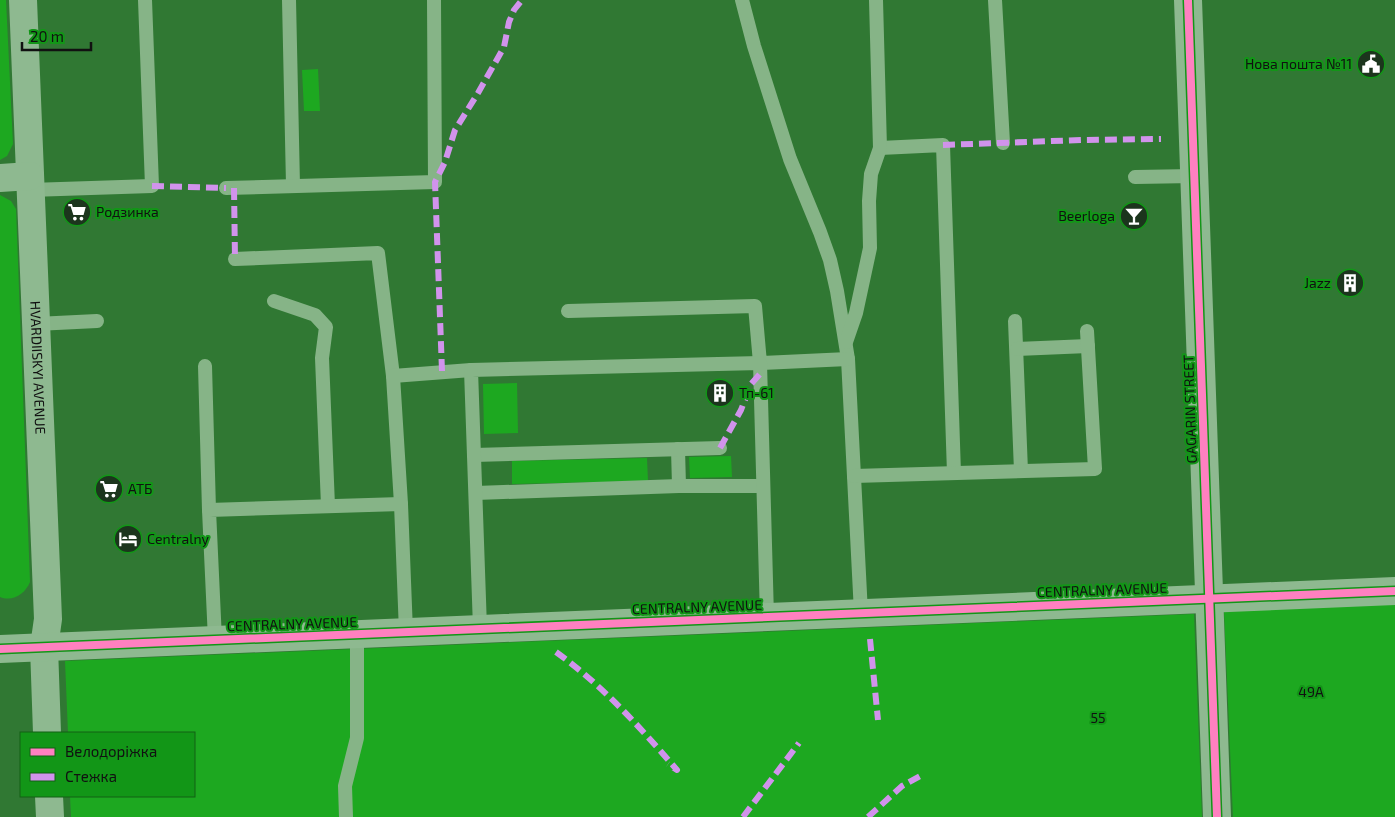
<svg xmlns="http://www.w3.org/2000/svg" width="1395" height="817" font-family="'Exo 2',sans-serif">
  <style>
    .green { fill: #1da820 }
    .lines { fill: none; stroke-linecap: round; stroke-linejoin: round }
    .lane { stroke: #86b487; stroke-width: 14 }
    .secondary { stroke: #8eb990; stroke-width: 28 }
    .quiet { stroke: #d193ec; stroke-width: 6; stroke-dasharray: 12 6; stroke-linecap: butt }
    .cycleway-casing { stroke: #129617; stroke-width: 11 }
    .cycleway { stroke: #ff80c0; stroke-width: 8 }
    .labels { text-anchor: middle; stroke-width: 4; stroke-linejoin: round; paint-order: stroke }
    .poi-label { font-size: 14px; fill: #111; stroke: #129617; text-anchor: start }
    .street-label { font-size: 14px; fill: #111; stroke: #129617 }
    .park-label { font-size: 14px; fill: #111; stroke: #129617 }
  </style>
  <rect width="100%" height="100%" fill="#307833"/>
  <!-- green -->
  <g class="green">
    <polygon points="0,0 6,0 13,144 7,156 0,160"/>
    <polygon points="318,69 320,111 304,111 302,70"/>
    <path d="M0 195 11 201 16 209 30 582C25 594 13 602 0 597Z"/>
    <polygon points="517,383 518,433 484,434 483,384"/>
    <polygon points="731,456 732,477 690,478 689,457"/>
    <polygon points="647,458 648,481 512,484 512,461"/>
    <polygon points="1395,604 1395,817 1233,817 1224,611"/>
    <polygon points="1194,614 1202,817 71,817 70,796 194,796 194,733 68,733 65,661"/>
  </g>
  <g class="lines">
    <!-- lane -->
    <g class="lane">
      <polyline points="289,0 293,185"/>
      <polyline points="742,0 754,46 790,159 820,232 830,260 837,291 848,359 861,613"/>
      <polyline points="995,0 1003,143"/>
      <polyline points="880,148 943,145 954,473"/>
      <polyline points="1135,177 1194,176"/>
      <polyline points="226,188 435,182 434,0"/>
      <polyline points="30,190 152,186 145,0"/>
      <polyline points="235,259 378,253 393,376"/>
      <polyline points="274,301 315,315 326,327 322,358 328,506"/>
      <polyline points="568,311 755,306 760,363 848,359"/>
      <polyline points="1015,321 1021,471"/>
      <polyline points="36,324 97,321"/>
      <polyline points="846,342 856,313 870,248 869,201 871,174 880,148 876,0"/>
      <polyline points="1017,349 1088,346"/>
      <polyline points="205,366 209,510"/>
      <polyline points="678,449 679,486"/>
      <polyline points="474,455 720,448"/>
      <polyline points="854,476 1095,469 1087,331"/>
      <polyline points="476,493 679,486 763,486"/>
      <polyline points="401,504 393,376 471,370"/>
      <polyline points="480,628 471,370 760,363 767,617"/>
      <polyline points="215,640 209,510 401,504 406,632"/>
      <polyline points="346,817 345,786 357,738 357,634"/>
    </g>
    <!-- secondary -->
    <g class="secondary">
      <path id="s1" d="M23 0 48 619 44 647 47 733"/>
      <polyline points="1188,0 1217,817"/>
      <polyline points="0,178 30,176"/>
      <polyline points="0,649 1395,591"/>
      <polyline points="49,796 50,817"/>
    </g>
    <!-- quiet -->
    <g class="quiet">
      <polyline points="943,145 1082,140 1161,139"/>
      <polyline points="152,186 226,188"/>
      <polyline points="234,188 235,259"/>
      <polyline points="442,371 435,182 445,162 455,130 478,93 504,47 509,22 514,10 522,0"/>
      <polyline points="720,448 741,410 751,384 760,374"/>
      <polyline points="870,639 878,720"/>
      <path d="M556 652C603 686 639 726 677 770L668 764"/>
      <polyline points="743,817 799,743"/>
      <polyline points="868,817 902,786 924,774"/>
    </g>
    <defs>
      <g id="cycleway">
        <polyline points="1188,0 1217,817"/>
        <polyline points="0,649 1395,591"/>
      </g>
    </defs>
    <!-- cycleway casing -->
    <use href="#cycleway" class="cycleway-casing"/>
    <!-- cycleway -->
    <use href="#cycleway" class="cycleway"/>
  </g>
  <!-- icons -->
  <defs>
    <symbol id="civic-disc" viewBox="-11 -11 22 22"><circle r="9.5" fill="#1c351d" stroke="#129617"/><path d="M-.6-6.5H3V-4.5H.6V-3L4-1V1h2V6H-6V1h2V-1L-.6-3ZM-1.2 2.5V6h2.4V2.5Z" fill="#fff"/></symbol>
    <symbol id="supermarket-disc" viewBox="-11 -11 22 22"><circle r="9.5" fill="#1c351d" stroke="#129617"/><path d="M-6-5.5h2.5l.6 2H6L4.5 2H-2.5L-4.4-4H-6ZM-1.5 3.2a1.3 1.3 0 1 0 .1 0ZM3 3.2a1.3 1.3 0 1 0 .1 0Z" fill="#fff"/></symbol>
    <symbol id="bar-disc" viewBox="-11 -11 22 22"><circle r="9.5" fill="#1c351d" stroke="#129617"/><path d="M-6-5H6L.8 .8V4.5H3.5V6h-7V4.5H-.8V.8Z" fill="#fff"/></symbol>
    <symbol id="building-disc" viewBox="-11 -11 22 22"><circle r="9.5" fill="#1c351d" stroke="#129617"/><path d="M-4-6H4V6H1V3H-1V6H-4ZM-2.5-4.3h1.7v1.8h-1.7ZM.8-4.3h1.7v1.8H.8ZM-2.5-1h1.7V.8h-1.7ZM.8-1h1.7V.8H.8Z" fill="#fff"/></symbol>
    <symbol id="hotel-disc" viewBox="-11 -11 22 22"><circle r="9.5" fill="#1c351d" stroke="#129617"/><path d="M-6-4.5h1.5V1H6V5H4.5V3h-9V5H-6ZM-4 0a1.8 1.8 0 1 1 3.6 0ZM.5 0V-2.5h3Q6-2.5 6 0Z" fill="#fff"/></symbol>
  </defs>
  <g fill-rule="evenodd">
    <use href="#civic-disc" x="1355" y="48" width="32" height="32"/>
    <use href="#supermarket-disc" x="61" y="196" width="32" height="32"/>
    <use href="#bar-disc" x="1118" y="200" width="32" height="32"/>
    <use href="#building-disc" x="1334" y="267" width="32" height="32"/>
    <use href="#building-disc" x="704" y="377" width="32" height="32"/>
    <use href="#supermarket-disc" x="93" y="473" width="32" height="32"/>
    <use href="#hotel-disc" x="112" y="523" width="32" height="32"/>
  </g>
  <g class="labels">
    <!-- poi labels -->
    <g class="poi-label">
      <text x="1352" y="69" text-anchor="end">Нова пошта №11</text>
      <text x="96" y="217">Родзинка</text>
      <text x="1115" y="221" text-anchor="end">Beerloga</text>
      <text x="1331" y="288" text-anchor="end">Jazz</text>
      <text x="739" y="398">Тп-61</text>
      <text x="128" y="494">АТБ</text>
      <text x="147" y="544">Centralny</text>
    </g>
    <!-- street labels -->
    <g class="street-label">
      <text dy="5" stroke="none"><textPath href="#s1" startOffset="368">HVARDIISKYI AVENUE</textPath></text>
      <text transform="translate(1190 409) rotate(-92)" y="5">GAGARIN STREET</text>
      <text transform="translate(1102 590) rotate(-2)" y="5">CENTRALNY AVENUE</text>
      <text transform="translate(697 607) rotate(-2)" y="5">CENTRALNY AVENUE</text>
      <text transform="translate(292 624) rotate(-2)" y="5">CENTRALNY AVENUE</text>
    </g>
    <!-- park labels -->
    <g class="park-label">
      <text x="1311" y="697">49А</text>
      <text x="1098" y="723">55</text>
    </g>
  </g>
  <!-- legend -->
  <rect x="20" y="732" width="175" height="65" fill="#129617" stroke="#126115"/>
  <rect x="30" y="748" width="25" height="8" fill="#ff80c0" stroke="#126115"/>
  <text x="65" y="757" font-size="15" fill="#111111">Велодоріжка</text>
  <rect x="30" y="773" width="25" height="8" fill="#d193ec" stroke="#126115"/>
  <text x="65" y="782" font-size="15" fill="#111111">Стежка</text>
  <!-- scale -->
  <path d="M22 42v8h69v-8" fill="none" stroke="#111111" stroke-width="2.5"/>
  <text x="30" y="42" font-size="15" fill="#111111" stroke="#129617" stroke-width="4" paint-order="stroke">20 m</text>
</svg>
